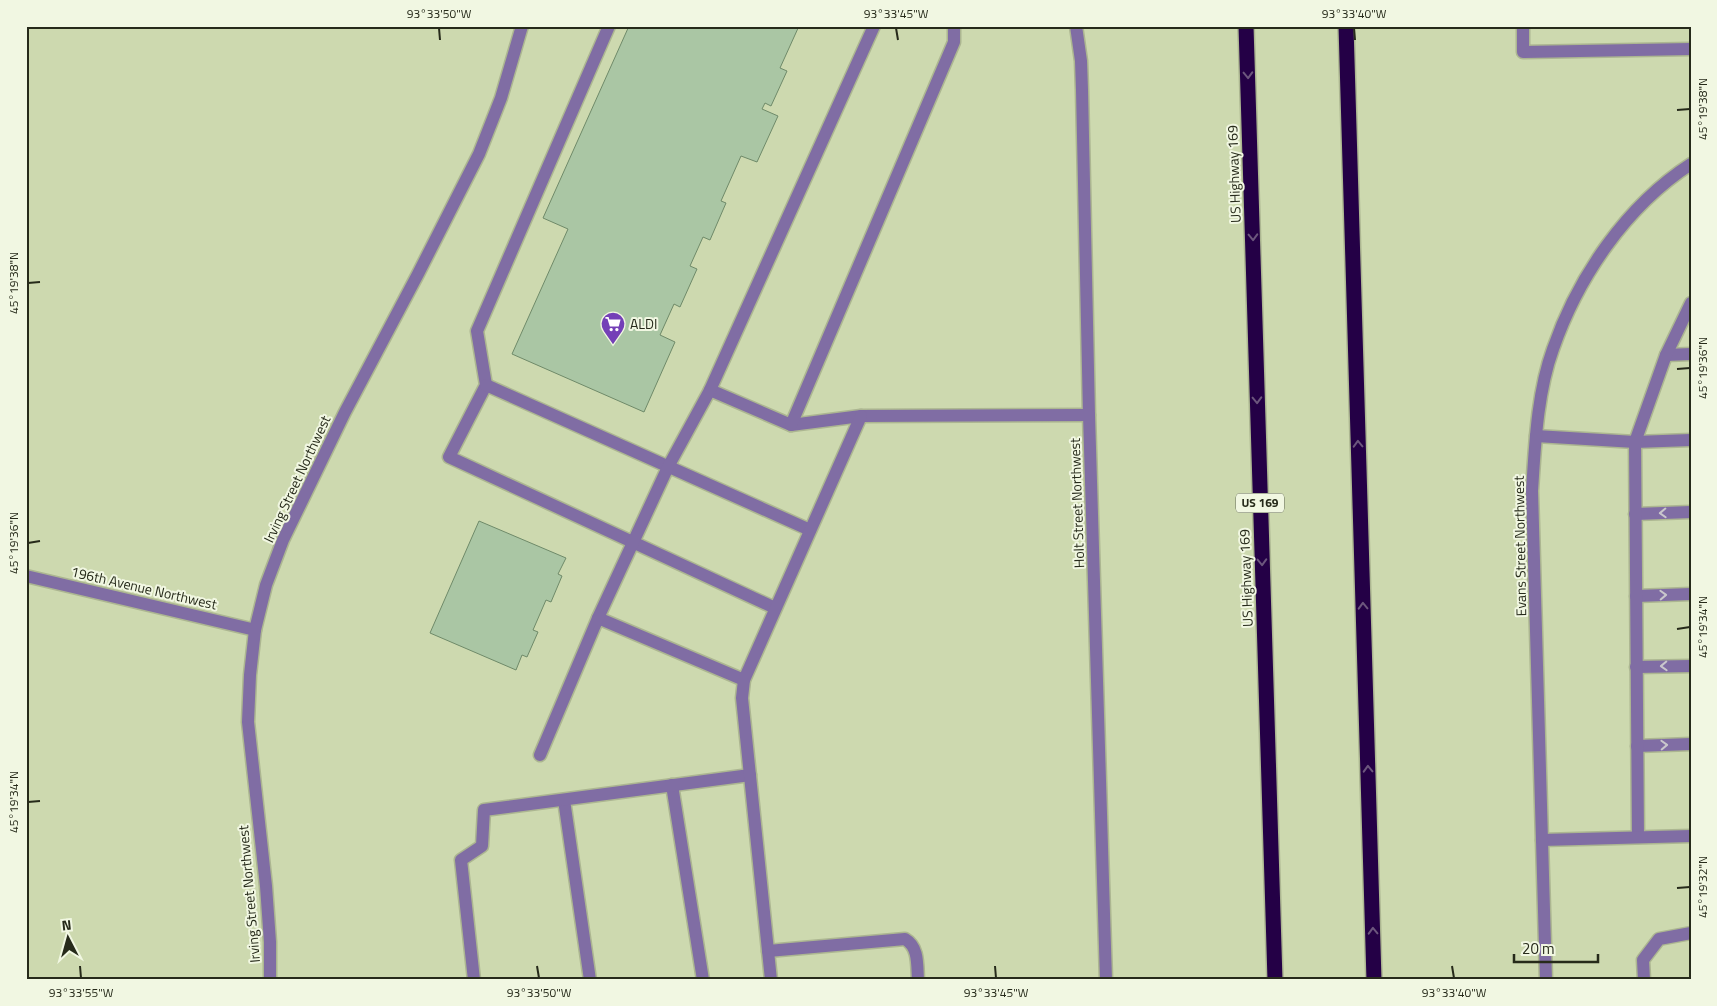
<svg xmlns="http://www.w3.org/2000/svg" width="1717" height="1006" font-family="'Titillium Web',sans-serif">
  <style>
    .building { fill: #aac6a4; stroke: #6f8a69 }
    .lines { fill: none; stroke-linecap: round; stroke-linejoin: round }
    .minor-casing { stroke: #acb691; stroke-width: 15 }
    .highway-casing { stroke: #acb691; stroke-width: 18 }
    .minor { stroke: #806da4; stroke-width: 12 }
    .highway { stroke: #240046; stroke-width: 15 }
    .oneway { stroke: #6c567d }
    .oneway2 { stroke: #c9c7cc }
    .ticks { fill: none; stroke: #262a1a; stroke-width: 2 }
    .labels { text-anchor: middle; stroke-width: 4; stroke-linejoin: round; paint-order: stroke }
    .shield { fill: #f1f7e2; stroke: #636856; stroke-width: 1 }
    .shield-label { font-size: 12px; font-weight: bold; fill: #262a1a }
    .street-label { font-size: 14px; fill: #262a1a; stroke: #f1f7e2 }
    .poi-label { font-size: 14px; fill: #262a1a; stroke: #f1f7e2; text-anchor: start }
    .neatline { fill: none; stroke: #262a1a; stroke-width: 2 }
    .ticks-label { font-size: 12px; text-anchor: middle; fill: #262a1a }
  </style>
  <rect width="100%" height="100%" fill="#cdd9af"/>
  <!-- building -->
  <g class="building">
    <polygon points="629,26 799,26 780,68 787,71 771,106 765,103 762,109 778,116 757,162 741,156 721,201 726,203 710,240 703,237 690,266 697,269 680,307 674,304 660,335 675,342 644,412 512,354 568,229 543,218"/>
    <polygon points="479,521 566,558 558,574 562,576 551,602 546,600 533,630 538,632 527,657 522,655 516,670 430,633"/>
  </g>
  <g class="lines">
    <defs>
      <g id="minor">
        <polyline points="609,26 477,331 486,385 449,457 775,608"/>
        <polyline points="1076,26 1081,61 1082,90 1089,415 1106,980"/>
        <polyline points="1523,26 1523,52 1691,49"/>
        <polyline points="1666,355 1691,354"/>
        <polyline points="486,385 810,530"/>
        <polyline points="710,390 791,425 861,416 1089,415"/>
        <polyline points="791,425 954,42 954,26"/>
        <polyline points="1536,436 1635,442 1691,440"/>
        <polyline points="1635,514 1691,512"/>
        <polyline points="26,576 255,630"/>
        <polyline points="1636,596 1691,594"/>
        <polyline points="598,618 744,680"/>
        <polyline points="1636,667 1691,666"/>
        <polyline points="1637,746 1691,744"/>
        <polyline points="540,755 598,618 668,467 710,390 874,26"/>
        <polyline points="672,785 703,980"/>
        <polyline points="564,800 590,980"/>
        <polyline points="1638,837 1635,442 1666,355 1691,303"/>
        <polyline points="1542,840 1691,836"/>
        <path d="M768 951 905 939C919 947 917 965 918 980"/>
        <polyline points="270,980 270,942 266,886 248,722 250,675 255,630 266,585 283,540 345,412 418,274 479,154 501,98 522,26"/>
        <polyline points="474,980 461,860 482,846 484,810 750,775"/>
        <polyline points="771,980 742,698 744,680 861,416"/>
        <path d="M1546 980 1532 491C1535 446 1537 393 1553 349 1578 277 1626 206 1691 164"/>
        <polyline points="1644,980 1643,960 1659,939 1691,933"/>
      </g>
      <g id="highway">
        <polyline points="1246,26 1275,980"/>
        <polyline points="1346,26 1374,980"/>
      </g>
    </defs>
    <!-- minor casing -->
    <use href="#minor" class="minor-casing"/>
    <!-- highway casing -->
    <use href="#highway" class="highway-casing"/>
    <!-- minor -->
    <use href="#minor" class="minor"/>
    <!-- highway -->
    <use href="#highway" class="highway"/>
  </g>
  <!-- one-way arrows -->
  <defs><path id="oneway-chevron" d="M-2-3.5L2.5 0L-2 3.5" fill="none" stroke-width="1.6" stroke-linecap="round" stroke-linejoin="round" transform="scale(1.25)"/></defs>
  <g class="oneway">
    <use href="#oneway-chevron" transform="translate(1248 75) rotate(88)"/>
    <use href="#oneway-chevron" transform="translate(1253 237) rotate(88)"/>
    <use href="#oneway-chevron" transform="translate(1257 400) rotate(88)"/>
    <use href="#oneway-chevron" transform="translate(1358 444) rotate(-92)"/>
    <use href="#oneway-chevron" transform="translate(1262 562) rotate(88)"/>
    <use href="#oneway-chevron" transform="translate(1363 606) rotate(-92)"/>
    <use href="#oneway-chevron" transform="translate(1368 769) rotate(-92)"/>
    <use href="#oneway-chevron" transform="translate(1373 931) rotate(-92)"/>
  </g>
  <g class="oneway2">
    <use href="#oneway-chevron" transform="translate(1663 513) rotate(178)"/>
    <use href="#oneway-chevron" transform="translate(1663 595) rotate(-2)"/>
    <use href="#oneway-chevron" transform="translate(1664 666) rotate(178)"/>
    <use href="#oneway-chevron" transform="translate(1664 745) rotate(-2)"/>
  </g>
  <!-- ticks -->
  <path class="ticks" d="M439 28 440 40M896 28 898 40M1354 28 1355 40M1677 110 1690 109M28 283 40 282M1677 369 1690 368M28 543 40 541M1677 629 1690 627M28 802 40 801M1677 888 1690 887M80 966 81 978M537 966 539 978M995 966 996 978M1452 966 1454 978"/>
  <!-- icons -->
  <defs>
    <symbol id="supermarket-pin" viewBox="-11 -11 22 30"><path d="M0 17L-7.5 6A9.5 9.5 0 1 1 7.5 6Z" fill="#7440b7" stroke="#f1f7e2"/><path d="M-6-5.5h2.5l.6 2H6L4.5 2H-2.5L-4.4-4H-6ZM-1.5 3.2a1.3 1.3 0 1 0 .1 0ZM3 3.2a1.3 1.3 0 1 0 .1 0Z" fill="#fff"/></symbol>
  </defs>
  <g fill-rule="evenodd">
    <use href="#supermarket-pin" x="599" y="310" width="28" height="38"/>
  </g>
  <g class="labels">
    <!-- shield labels -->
    <rect class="shield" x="1236" y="493.5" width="48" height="19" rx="4"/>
    <g class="shield-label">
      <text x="1260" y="507">US 169</text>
    </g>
    <!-- street labels -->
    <g class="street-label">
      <text transform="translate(1234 174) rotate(-92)" y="5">US Highway 169</text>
      <text transform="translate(297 479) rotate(-65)" y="5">Irving Street Northwest</text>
      <text transform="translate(1077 503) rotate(-92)" y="5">Holt Street Northwest</text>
      <text transform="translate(1520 546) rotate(-91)" y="5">Evans Street Northwest</text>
      <text transform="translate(1246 578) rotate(-92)" y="5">US Highway 169</text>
      <text transform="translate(144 588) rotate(13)" y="5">196th Avenue Northwest</text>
      <text transform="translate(249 894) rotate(-95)" y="5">Irving Street Northwest</text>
    </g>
    <!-- poi labels -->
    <g class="poi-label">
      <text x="630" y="329">ALDI</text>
    </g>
  </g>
  <!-- border -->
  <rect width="1717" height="1006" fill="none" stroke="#f1f7e2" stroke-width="55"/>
  <!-- north arrow -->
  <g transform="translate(68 938) rotate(354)" stroke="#f1f7e2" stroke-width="4" paint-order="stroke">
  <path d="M0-4L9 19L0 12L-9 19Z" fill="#262a1a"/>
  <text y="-8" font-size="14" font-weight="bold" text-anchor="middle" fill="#262a1a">N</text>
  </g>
  <!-- scale -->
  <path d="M1514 954v8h84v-8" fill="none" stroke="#262a1a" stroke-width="2.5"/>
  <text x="1522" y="954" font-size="15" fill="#262a1a" stroke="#f1f7e2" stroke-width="4" paint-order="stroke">20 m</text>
  <rect x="28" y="28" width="1662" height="950" class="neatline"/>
  <g class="ticks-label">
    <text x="439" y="18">93°33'50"W</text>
    <text x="896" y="18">93°33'45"W</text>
    <text x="1354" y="18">93°33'40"W</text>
    <text transform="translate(1703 109) rotate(-90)" y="4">45°19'38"N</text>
    <text transform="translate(14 283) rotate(-90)" y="4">45°19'38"N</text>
    <text transform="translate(1703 368) rotate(-90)" y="4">45°19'36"N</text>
    <text transform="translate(14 543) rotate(-90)" y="4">45°19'36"N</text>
    <text transform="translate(1703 627) rotate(-90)" y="4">45°19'34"N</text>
    <text transform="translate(14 802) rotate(-90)" y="4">45°19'34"N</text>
    <text transform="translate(1703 887) rotate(-90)" y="4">45°19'32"N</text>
    <text x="81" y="997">93°33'55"W</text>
    <text x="539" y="997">93°33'50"W</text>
    <text x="996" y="997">93°33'45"W</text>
    <text x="1454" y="997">93°33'40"W</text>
  </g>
</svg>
